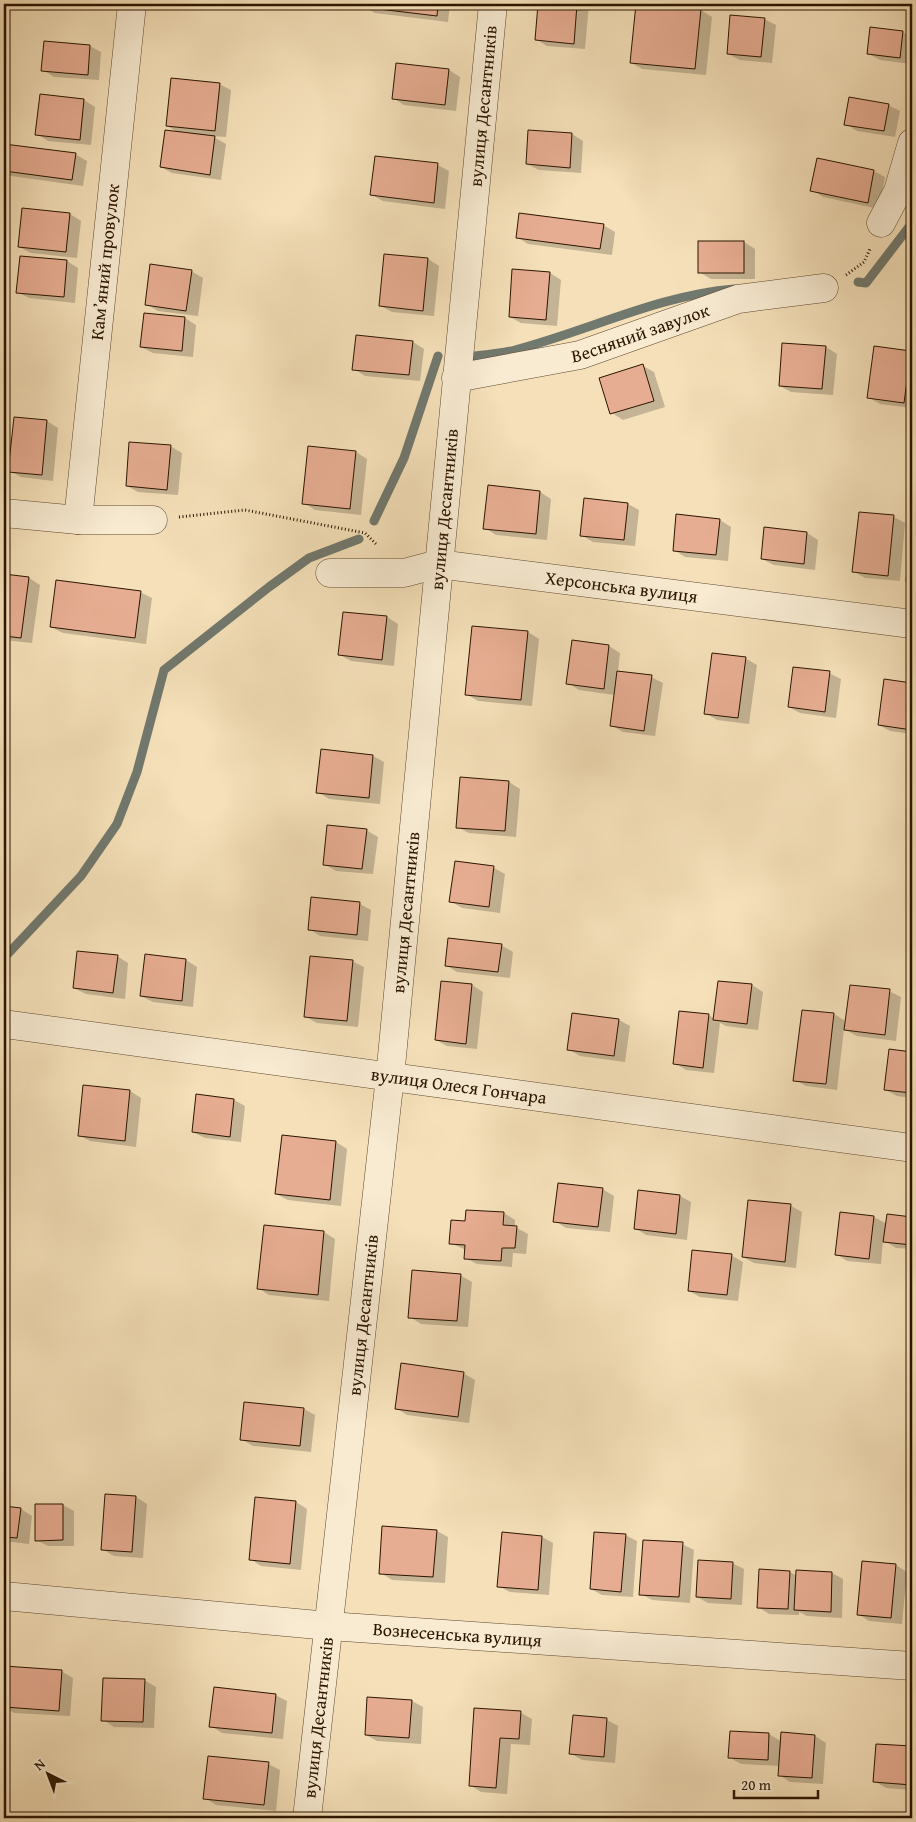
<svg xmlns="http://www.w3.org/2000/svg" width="916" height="1822" font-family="'Gentium Book Plus',serif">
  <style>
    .shadow { fill: #0003 }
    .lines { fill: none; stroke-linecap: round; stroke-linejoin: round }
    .stream { stroke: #71786e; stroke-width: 9 }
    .building { fill: #e7ad92; stroke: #2b1400 }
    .minor-casing { stroke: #5e472e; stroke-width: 29 }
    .path { stroke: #2b1400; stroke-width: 3; stroke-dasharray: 1 2.5; stroke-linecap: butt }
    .minor { stroke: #f8ebd2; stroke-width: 28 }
    .labels { text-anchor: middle; stroke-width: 4; stroke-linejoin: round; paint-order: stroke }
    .street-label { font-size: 18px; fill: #2b1400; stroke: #f8ebd2 }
  </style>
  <rect width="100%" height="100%" fill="#f5e0b9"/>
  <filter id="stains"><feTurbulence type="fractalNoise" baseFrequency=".004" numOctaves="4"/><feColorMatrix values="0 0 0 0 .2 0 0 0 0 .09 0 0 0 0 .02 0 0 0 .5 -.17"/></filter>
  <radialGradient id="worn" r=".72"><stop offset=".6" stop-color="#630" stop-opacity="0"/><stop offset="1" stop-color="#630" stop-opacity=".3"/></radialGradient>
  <!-- shadow -->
  <g class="shadow">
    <polygon points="288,4 322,4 321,10 293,7"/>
    <polygon points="364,4 450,4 448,22 375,13 363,6"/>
    <polygon points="539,4 589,4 585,49 547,46 536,39"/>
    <polygon points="701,10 712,17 706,75 642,69 631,63"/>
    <polygon points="764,19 776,25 772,63 740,60 728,54"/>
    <polygon points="903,32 912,38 911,64 880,60 869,54"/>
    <polygon points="90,46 101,52 99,80 54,77 43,70"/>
    <polygon points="449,70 460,77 456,111 404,105 393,98"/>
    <polygon points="219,84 231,90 226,137 212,136 226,144 221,180 172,173 161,167 179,133 167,126"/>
    <polygon points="84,100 95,107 91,145 48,141 37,134"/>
    <polygon points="888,105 900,111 895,137 857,131 846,124"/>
    <polygon points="530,131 572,134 583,141 581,173 539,170 527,164"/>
    <polygon points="4,145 75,154 87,161 83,186 4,175"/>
    <polygon points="818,159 874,171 885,177 879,209 823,197 812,190"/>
    <polygon points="438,165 449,171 445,209 383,201 372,195"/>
    <polygon points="23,209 70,214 81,221 77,258 31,253 19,247"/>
    <polygon points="603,225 615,232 612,255 528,244 517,237"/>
    <polygon points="744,242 755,249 755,279 711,279 699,272"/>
    <polygon points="21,257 67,261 78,268 75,303 29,298 17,292"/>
    <polygon points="428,259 439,266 434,316 392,312 381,306"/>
    <polygon points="191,271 203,278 198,316 158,311 146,304"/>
    <polygon points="550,273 561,280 557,326 521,323 510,317"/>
    <polygon points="145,315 185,318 196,325 193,357 153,353 141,347"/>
    <polygon points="413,342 424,349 420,381 365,376 354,369"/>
    <polygon points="826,347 837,354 833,395 791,392 780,386"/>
    <polygon points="875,348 912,353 912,408 880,404 868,397"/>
    <polygon points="643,366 654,372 665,407 623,420 612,413"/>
    <polygon points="47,421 58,428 53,481 21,477 10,471"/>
    <polygon points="170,446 182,453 178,495 138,492 127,486"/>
    <polygon points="356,452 367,459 361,515 315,510 304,503"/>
    <polygon points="540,492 551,499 547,540 496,535 485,528"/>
    <polygon points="628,504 639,510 635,546 593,542 581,535"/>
    <polygon points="860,513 894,517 905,523 900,581 865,578 853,571"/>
    <polygon points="678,516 720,520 731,527 728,561 685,557 674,550"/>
    <polygon points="765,529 807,533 818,540 815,570 774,565 762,559"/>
    <polygon points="4,575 29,578 40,585 32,643 4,640"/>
    <polygon points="140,592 152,598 146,644 63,633 51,627"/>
    <polygon points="387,617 398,624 394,666 351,661 340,655"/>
    <polygon points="528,632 539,639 532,706 478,701 466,694"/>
    <polygon points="573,641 609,646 620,653 618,672 651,677 663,683 655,736 623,732 611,725 615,695 579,690 568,683"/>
    <polygon points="745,658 757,665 749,724 717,720 705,713"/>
    <polygon points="829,673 841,679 836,718 800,713 789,707"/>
    <polygon points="885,681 912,684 912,734 890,731 879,725"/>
    <polygon points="373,756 384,762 380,804 329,799 318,792"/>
    <polygon points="509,782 520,789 516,837 469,833 457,827"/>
    <polygon points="366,830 378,837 373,874 336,871 324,864"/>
    <polygon points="494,868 505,874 500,913 462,908 450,901"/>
    <polygon points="312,898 360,904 371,910 368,941 320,936 309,929"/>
    <polygon points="501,945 513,952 510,978 457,972 446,965"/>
    <polygon points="117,956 128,963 125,999 86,994 74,988"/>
    <polygon points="186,960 197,967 193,1007 153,1002 141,996"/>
    <polygon points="352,961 364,967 358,1027 317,1023 306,1017"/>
    <polygon points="442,982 472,985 483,992 477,1049 447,1046 436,1040"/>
    <polygon points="752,985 763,992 758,1030 726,1026 720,1023 714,1073 686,1070 675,1063 708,1015 714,1018"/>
    <polygon points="889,991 901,997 896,1041 857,1036 844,1029 837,1090 806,1086 795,1080 834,1014 847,1022"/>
    <polygon points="619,1020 630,1026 625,1062 580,1056 568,1049"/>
    <polygon points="890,1051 912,1053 912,1098 897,1096 886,1090"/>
    <polygon points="84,1086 130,1091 141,1098 136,1147 90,1141 79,1135"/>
    <polygon points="234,1100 245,1106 241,1142 205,1138 193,1132"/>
    <polygon points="336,1142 347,1149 341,1206 288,1200 276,1194"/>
    <polygon points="602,1189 614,1196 610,1232 566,1228 555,1221"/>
    <polygon points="680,1196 691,1202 687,1240 646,1235 635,1228"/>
    <polygon points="791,1206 802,1212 796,1268 754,1263 743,1257"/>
    <polygon points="504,1213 515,1220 515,1227 528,1234 526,1254 513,1253 512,1267 477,1264 465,1258 466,1250 450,1243 467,1222"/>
    <polygon points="841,1213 874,1217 887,1224 888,1216 912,1218 912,1249 896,1248 883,1240 881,1264 847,1261 836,1254"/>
    <polygon points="324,1232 335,1239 329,1301 269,1295 258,1288"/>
    <polygon points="731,1255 743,1262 738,1301 700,1297 689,1291"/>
    <polygon points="460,1275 472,1282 468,1327 421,1324 410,1317"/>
    <polygon points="463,1373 475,1380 469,1423 407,1415 396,1408"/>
    <polygon points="304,1409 315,1415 311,1452 253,1446 241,1439"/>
    <polygon points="136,1497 147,1504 143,1558 114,1556 102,1549"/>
    <polygon points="256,1498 296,1502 307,1509 301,1570 261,1566 250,1559"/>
    <polygon points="63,1505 74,1511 74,1546 48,1546 36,1540"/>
    <polygon points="4,1507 21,1509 32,1516 29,1544 4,1541"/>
    <polygon points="437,1531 448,1537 445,1583 392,1580 381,1573"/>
    <polygon points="625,1535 637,1541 633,1597 602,1595 591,1589"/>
    <polygon points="542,1537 553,1543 549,1595 510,1592 498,1586"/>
    <polygon points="682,1544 694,1550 690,1603 652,1600 641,1594"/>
    <polygon points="863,1562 896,1565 907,1572 902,1624 869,1621 858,1614"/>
    <polygon points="732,1563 744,1569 742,1605 708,1603 697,1597"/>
    <polygon points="790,1572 797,1576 832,1573 843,1579 842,1618 807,1616 799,1612 799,1615 769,1614 758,1607"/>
    <polygon points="5,1668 61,1671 73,1678 70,1716 14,1713 4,1707"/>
    <polygon points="144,1680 156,1687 154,1728 114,1727 103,1720"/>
    <polygon points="275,1695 287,1701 283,1739 222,1733 211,1726"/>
    <polygon points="412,1701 423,1707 421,1744 377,1741 366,1735"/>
    <polygon points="475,1710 521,1713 532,1719 530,1745 511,1744 507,1794 481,1792 470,1785"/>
    <polygon points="574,1717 607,1720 618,1726 615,1763 582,1760 570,1753"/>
    <polygon points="769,1734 782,1742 815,1736 826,1743 823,1784 790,1782 779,1775 780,1766 741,1764 730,1758"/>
    <polygon points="877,1745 912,1747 912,1790 886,1788 874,1781"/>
    <polygon points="268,1764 280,1770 276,1811 216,1805 205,1798"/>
  </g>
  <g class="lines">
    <!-- stream -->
    <g class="stream">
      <polyline points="858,282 866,283 912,223"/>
      <path d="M466 357C482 355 499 354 515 350 588 331 659 295 734 289"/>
      <polyline points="374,521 404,458 438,356"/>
      <polyline points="4,958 81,876 117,824 137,772 164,670 269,587 309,558 359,539"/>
    </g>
  </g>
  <!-- building -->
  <g class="building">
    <polygon points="362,4 438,4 437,16 362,7"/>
    <polygon points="538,4 577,4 574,44 535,40"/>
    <polygon points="636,4 701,9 695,69 630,63"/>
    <polygon points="730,15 765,18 761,57 727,54"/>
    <polygon points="870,27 903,31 900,58 867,54"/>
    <polygon points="44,41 90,45 88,75 41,71"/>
    <polygon points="396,63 449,69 445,105 392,99"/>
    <polygon points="171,78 220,83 215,131 166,126"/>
    <polygon points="40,94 84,99 80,140 35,135"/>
    <polygon points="849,97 889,104 884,131 844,125"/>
    <polygon points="165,130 215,136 210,175 160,167"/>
    <polygon points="528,130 572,133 570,168 526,164"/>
    <polygon points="4,144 76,153 72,180 4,171"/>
    <polygon points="375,156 438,163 434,203 370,195"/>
    <polygon points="817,158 874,170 868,203 810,191"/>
    <polygon points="22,208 70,213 66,252 18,247"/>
    <polygon points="519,213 604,224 600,249 516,238"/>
    <rect x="698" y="241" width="46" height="32"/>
    <polygon points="384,254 428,258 423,311 379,306"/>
    <polygon points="20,256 67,260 64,297 16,293"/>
    <polygon points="150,264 192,270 186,311 145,305"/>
    <polygon points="512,269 550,272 546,320 509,317"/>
    <polygon points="144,313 185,317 182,351 140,347"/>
    <polygon points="356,335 413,341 409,375 352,370"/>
    <polygon points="782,343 826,346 822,389 779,386"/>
    <polygon points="874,346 911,351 904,403 867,398"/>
    <polygon points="643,364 654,401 610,414 599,378"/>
    <polygon points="14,417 47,420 42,475 8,472"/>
    <polygon points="129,442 171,445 167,490 126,486"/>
    <polygon points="308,446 356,451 350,509 302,504"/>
    <polygon points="488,485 540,491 536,534 483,529"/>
    <polygon points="584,498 628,503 624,540 580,536"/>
    <polygon points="859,512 894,515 888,576 852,572"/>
    <polygon points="676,514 720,519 716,555 673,551"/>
    <polygon points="764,527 807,532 804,564 761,559"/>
    <polygon points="910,541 912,541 912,582 906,581"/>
    <polygon points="4,574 29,577 21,638 4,636"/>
    <polygon points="56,580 141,591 135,638 50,627"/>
    <polygon points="343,612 387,616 382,660 338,655"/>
    <polygon points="472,626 528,631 521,700 465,695"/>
    <polygon points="572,640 609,645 604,689 566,684"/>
    <polygon points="712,653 746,657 738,718 704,714"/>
    <polygon points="793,667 830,671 825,712 788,707"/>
    <polygon points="617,671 652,675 644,731 610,726"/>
    <polygon points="884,679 912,683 912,730 878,725"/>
    <polygon points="321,749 373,755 369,798 316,793"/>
    <polygon points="460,777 509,781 505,831 456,828"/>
    <polygon points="327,825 367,829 362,869 323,865"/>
    <polygon points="455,861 494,866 489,907 449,902"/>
    <polygon points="311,897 360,902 357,935 308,930"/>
    <polygon points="448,938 502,944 498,972 445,966"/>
    <polygon points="77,951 118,955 113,993 73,988"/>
    <polygon points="145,954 186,959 182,1001 140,996"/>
    <polygon points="310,956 353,960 347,1021 304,1017"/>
    <polygon points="441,981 472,984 466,1044 435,1040"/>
    <polygon points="718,981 752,984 747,1024 713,1020"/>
    <polygon points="850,985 890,989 885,1035 844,1030"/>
    <polygon points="802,1010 834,1013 826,1084 793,1081"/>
    <polygon points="679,1011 709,1014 703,1068 673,1064"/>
    <polygon points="572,1013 619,1019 614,1056 567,1050"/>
    <polygon points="889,1049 912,1052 912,1093 884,1090"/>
    <polygon points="83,1085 130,1090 125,1141 78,1136"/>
    <polygon points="196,1094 234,1099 230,1137 192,1132"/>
    <polygon points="282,1135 336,1141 330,1200 275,1194"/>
    <polygon points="558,1183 603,1188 598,1227 553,1222"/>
    <polygon points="638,1190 680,1195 676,1234 634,1229"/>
    <polygon points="748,1200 791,1204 785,1262 742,1257"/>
    <polygon points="466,1210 504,1212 503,1225 517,1226 515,1248 502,1248 501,1261 464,1259 465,1245 449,1244 451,1220 465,1221"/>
    <polygon points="840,1212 874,1216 869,1259 835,1255"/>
    <polygon points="887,1214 912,1217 912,1245 883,1242"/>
    <polygon points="264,1225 324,1231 318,1295 257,1289"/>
    <polygon points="692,1250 732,1254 727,1295 688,1291"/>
    <polygon points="412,1270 461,1274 457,1321 408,1318"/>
    <polygon points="401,1363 464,1372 458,1417 395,1409"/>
    <polygon points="244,1402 304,1408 300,1446 240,1440"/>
    <polygon points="105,1494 136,1496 132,1552 101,1550"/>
    <polygon points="255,1497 296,1501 290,1564 249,1560"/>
    <polygon points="35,1504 63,1504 63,1540 35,1541"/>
    <polygon points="4,1506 21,1508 17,1538 4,1537"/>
    <polygon points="382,1526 437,1530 433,1577 379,1574"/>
    <polygon points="502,1532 542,1536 538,1590 497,1587"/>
    <polygon points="594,1532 626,1534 621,1592 590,1589"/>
    <polygon points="643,1540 683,1542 679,1597 639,1595"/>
    <polygon points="698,1560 733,1562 731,1599 696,1597"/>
    <polygon points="862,1561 896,1564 891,1618 857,1615"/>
    <polygon points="759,1569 790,1571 788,1609 757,1608"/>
    <polygon points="796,1570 832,1572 831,1612 794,1610"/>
    <polygon points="4,1666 62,1670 59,1711 4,1707"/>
    <polygon points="103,1678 145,1679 143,1722 101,1721"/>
    <polygon points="214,1687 276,1694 272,1733 209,1727"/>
    <polygon points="367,1697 412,1700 409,1738 365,1735"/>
    <polygon points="474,1708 521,1711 519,1739 500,1738 496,1788 469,1786"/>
    <polygon points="573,1715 607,1718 604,1757 569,1754"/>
    <polygon points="730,1731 769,1733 768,1760 728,1758"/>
    <polygon points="781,1732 815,1735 812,1778 778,1776"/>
    <polygon points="876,1744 912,1746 912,1785 873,1782"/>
    <polygon points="208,1756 269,1762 264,1805 203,1799"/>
  </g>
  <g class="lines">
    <defs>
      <g id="minor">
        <polyline points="881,223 898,191 912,143"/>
        <path id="s1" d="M456 378 580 355 738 299 824 288"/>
        <polyline points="4,513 78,520 153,520"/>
        <polyline points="78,520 132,4"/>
        <path id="s2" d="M330 573H404L438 564 912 624"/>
        <path id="s3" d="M4 1024 912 1148"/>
        <path id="s4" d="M4 1596 329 1626 912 1666"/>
        <path id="s5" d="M307 1818 390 1077 493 4"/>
      </g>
    </defs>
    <!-- minor casing -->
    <use href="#minor" class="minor-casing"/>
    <!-- path -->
    <g class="path">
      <polyline points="846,275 864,262 870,249"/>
      <polyline points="179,517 245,510 365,533 377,545"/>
    </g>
    <!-- minor -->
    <use href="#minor" class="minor"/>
  </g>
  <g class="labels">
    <!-- street labels -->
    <g class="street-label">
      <text dy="6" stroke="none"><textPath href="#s5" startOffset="1721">вулиця Десантників</textPath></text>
      <text transform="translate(105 262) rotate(-84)" y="6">Камʼяний провулок</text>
      <text dy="6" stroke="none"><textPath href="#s1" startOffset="190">Весняний завулок</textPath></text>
      <text dy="6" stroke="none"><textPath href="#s5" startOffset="1316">вулиця Десантників</textPath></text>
      <text dy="6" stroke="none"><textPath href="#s2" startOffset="294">Херсонська вулиця</textPath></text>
      <text dy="6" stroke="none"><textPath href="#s5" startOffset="911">вулиця Десантників</textPath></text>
      <text dy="6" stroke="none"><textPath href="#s3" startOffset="459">вулиця Олеся Гончара</textPath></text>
      <text dy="6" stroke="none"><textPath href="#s5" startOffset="506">вулиця Десантників</textPath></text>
      <text dy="6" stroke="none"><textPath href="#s4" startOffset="455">Вознесенська вулиця</textPath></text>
      <text dy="6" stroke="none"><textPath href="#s5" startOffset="101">вулиця Десантників</textPath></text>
    </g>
  </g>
  <!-- margin -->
  <rect width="916" height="1822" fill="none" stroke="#f5e0b9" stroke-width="20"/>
  <rect x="5" y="5" width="906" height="1812" fill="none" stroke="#2b1400" stroke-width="2.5"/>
  <rect x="10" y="10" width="896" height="1802" fill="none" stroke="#2b1400"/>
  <!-- north arrow -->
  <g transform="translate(48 1774) rotate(318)" stroke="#f8ebd2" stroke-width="4" paint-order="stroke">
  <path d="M0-4L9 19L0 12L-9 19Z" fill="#2b1400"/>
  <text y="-8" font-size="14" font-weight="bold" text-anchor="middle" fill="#2b1400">N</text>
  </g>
  <!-- scale -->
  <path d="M734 1790v8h84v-8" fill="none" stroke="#2b1400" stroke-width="2.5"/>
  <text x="741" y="1790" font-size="15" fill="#2b1400" stroke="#f8ebd2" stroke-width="4" paint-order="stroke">20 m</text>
  <rect width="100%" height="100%" filter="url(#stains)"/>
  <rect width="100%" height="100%" fill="url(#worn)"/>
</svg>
